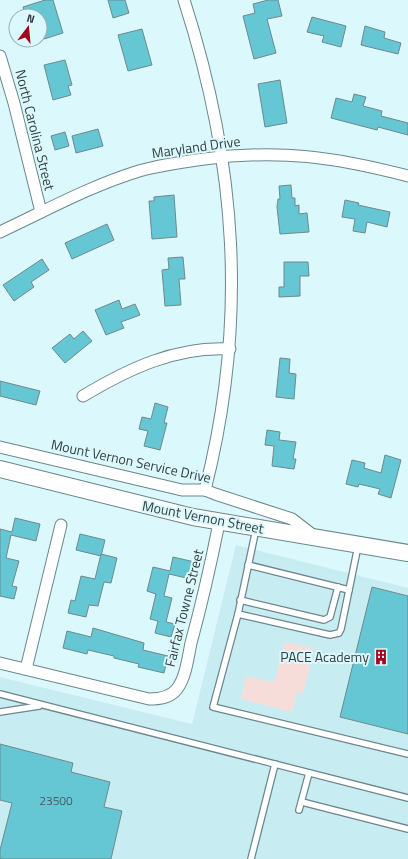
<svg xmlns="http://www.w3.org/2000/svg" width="408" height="859" font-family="'Titillium Web',sans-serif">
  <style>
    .built { fill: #c7edf3 }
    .green { fill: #f6ddda }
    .building { fill: #65c6d4; stroke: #6f898d }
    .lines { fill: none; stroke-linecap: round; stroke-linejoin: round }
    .lane-casing { stroke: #6c868a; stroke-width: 8 }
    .street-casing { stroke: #6c868a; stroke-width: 13 }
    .secondary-casing { stroke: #6c868a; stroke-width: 18 }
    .lane { stroke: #fff; stroke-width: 5.5 }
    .street { stroke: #fff; stroke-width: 11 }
    .secondary { stroke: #fff; stroke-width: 16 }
    .labels { text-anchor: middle; stroke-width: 4; stroke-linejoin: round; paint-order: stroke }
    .number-label { font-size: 12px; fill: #406166 }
    .street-label { font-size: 14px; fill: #343f41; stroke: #dbf8fc }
    .poi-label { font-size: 14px; fill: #343f41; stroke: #dbf8fc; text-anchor: end }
  </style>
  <rect width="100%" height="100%" fill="#dbf8fc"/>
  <!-- built -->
  <polygon class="built" points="236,545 408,588 408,859 0,859 0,677 192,724"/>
  <!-- green -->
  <polygon class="green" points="288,642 314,648 303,694 297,692 292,712 241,699 246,676 272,682 275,680 284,644"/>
  <!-- building -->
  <g class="building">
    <polygon points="45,0 53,0 63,33 44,39 40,27 40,16 26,16 23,7"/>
    <polygon points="108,0 125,0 129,13 113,18"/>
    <polygon points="268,0 278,0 282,16 267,19 276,53 254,59 243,16 255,13 253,4"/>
    <polygon points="312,17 346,26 341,47 322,42 324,36 307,32"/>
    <polygon points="365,26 385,32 384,38 401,43 398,54 361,45"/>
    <polygon points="142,29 152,65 128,71 118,35"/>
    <polygon points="65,60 72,85 68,86 71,95 53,100 44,65"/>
    <polygon points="280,80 287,123 265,127 258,84"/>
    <polygon points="354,94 366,97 363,106 382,111 381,116 408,123 408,135 378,127 377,130 331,118 336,98 352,102"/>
    <polygon points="98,129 103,146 76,153 72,136"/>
    <polygon points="65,132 69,146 55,150 51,136"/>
    <polygon points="291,185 292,198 295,198 295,206 299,205 299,214 307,213 309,232 280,234 277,207 278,199 280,199 279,186"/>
    <polygon points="174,195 177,237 152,239 149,201 154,201 154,197"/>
    <polygon points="345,200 359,203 358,205 390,212 387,227 367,222 365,233 353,231 355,219 342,217"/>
    <polygon points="107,224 114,240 72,259 65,243"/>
    <polygon points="183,257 185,279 179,279 181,305 165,306 162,270 169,269 168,258"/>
    <polygon points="42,259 49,270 31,282 34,287 14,301 3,285"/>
    <polygon points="284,262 308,262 309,276 300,276 300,296 279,297 279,287 284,287"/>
    <polygon points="119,300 122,309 135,304 140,315 121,322 124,328 106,335 95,310"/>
    <polygon points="83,331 92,341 65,363 52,348 70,334 74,339"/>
    <polygon points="280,358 290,359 289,373 296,374 294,399 276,397"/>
    <polygon points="0,381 40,391 36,405 0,396"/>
    <polygon points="155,403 168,407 164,423 167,423 160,450 144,446 148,431 139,429 142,417 151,419"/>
    <polygon points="267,430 280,432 279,440 296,442 293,459 296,459 294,469 272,466 274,446 265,445"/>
    <polygon points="385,455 401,460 391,498 378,494 380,489 359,484 358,487 346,484 352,460 365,463 364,468 381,473"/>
    <polygon points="15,518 40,524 36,541 11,535 6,558 19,561 12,586 17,587 14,599 0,596 0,529 12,532"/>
    <polygon points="80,534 105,540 101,556 76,550"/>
    <polygon points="101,554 117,558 111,583 104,582 98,606 89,605 86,617 68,613 71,600 75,601 81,576 95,579"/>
    <polygon points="173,557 199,563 195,580 169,574 164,596 172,598 166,622 175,624 171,637 155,633 158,621 150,619 156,594 147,591 153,567 170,571"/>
    <polygon points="372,587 408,596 408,734 340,717"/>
    <polygon points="93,628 144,643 143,650 168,656 164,673 138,667 139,664 114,658 114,656 88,650 87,654 63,648 67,631 91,637"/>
    <polygon points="0,744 73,763 71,772 110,782 104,807 122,811 111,859 0,859 0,850 12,803 0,800"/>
  </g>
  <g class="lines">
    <defs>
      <g id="lane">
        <polyline points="256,529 238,614 330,635 339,633 341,629 358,546"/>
        <polyline points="248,565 349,590"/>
        <polyline points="240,600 324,620 330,617 338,587"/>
        <polyline points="238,614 213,707 408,754"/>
        <polyline points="0,694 408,798"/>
        <polyline points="0,712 39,706"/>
        <polyline points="302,802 408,829"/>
        <polyline points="299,810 309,773"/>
        <polyline points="251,859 275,764"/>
      </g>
      <g id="street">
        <path d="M184 0C237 164 248 322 205 490"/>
        <polyline points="0,56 14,103 41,212"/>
        <path d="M0 232C45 211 90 186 139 171 160 165 182 162 204 159 280 149 335 157 408 176"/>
        <path d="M83 396C128 369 176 346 230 349"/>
        <polyline points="0,447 182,490 205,490 215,494 292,519 314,536"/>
        <path d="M0 663 149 699C159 699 170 698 177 689 186 677 188 657 191 643 202 603 211 563 219 523"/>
        <polyline points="26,669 61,525"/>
      </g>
      <polyline id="secondary" points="0,469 193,517 408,553"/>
    </defs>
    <!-- lane casing -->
    <use href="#lane" class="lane-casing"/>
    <!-- street casing -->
    <use href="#street" class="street-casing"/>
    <!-- secondary casing -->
    <use href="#secondary" class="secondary-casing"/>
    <!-- lane -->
    <use href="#lane" class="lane"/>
    <!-- street -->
    <use href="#street" class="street"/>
    <!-- secondary -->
    <use href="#secondary" class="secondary"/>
  </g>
  <!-- icons -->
  <defs>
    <symbol id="building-bare" viewBox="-9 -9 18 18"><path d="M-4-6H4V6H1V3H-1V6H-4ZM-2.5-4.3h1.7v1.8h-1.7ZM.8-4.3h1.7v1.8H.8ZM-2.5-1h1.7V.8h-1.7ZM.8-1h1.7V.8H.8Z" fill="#a2051b" stroke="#dbf8fc" stroke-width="2.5" paint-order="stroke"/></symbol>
  </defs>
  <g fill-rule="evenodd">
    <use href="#building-bare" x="370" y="646" width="22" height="22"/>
  </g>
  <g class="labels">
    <!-- number labels -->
    <g class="number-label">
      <text x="56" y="805">23500</text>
    </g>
    <!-- street labels -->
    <g class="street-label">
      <text transform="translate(35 130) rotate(76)" y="5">North Carolina Street</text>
      <text transform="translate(196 147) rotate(-8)" y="5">Maryland Drive</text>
      <text transform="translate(131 461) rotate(12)" y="5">Mount Vernon Service Drive</text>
      <text transform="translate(203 517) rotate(11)" y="5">Mount Vernon Street</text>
      <text transform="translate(184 608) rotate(-76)" y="5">Fairfax Towne Street</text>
    </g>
    <!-- poi labels -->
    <g class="poi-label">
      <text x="369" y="662">PACE Academy</text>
    </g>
  </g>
  <!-- north arrow -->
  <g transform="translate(28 28) rotate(16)"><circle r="19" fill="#dbf8fc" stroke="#98aeb1"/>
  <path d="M0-3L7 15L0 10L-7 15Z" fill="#a2051b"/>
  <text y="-6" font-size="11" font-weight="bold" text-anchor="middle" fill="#343f41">N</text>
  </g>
</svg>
